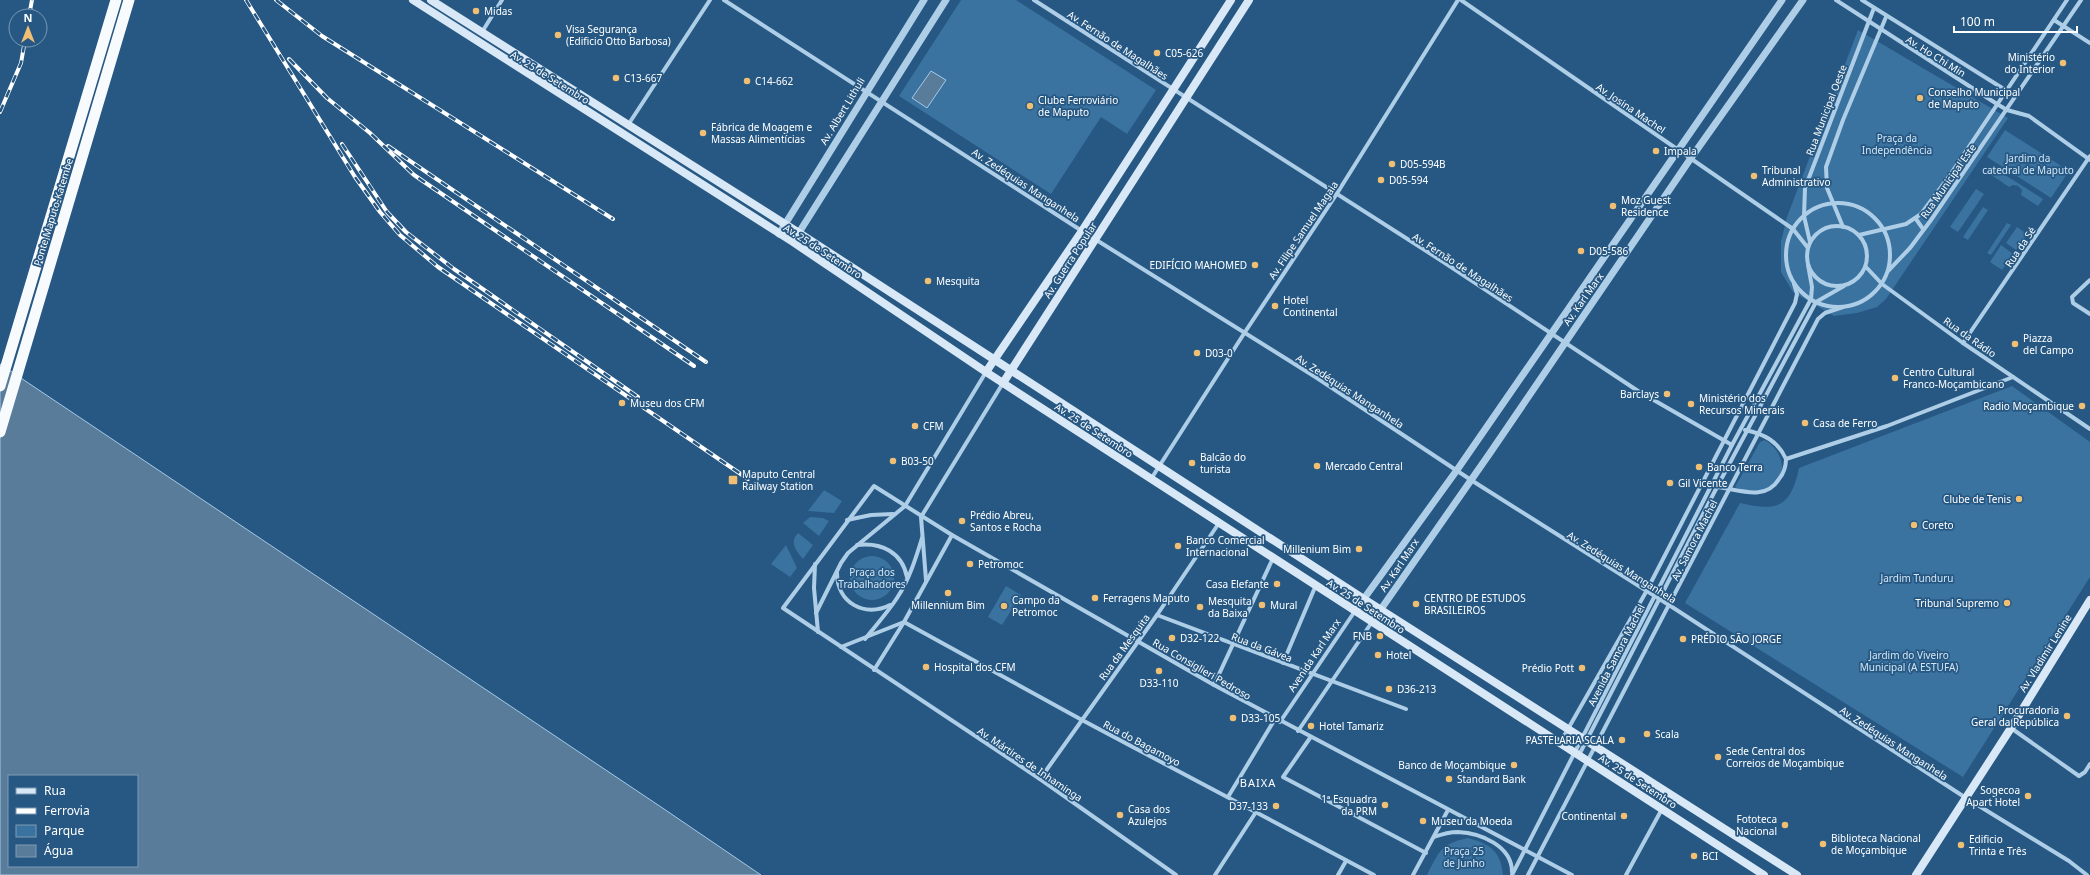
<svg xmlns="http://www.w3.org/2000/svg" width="2090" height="875" font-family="'Noto Sans',sans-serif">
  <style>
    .green { fill: #3a72a0 }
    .water { fill: #587c9a; stroke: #a3cae8; fill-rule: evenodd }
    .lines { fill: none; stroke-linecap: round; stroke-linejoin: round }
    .minor { stroke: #aecee7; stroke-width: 4 }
    .tertiary { stroke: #aecee7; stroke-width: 7 }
    .secondary { stroke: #d8e8f6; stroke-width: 8 }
    .trunk { stroke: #f8fbfe; stroke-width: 11 }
    .rail-casing { stroke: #fff; stroke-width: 4 }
    .rail { stroke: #265883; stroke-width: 2.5; stroke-dasharray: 8; stroke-linecap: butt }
    .poi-dot { fill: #f0bf73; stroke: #265883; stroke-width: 1.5 }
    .labels { text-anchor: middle; stroke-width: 3.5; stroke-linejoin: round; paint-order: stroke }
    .poi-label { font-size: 10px; fill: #fff; stroke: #265883; text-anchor: start }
    .street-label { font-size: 10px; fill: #fff; stroke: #265883 }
    .park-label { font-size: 10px; fill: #d2e6f6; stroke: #265883 }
    .neighbourhood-label { font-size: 11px; letter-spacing: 1px; fill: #fff; stroke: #265883 }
  </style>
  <rect width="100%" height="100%" fill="#265883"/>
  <!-- green -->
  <g class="green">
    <polygon points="961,0 1016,0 1156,90 1127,134 1101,117 1051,194 899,96"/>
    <polygon points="1858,30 2008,118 1886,299 1877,307 1857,313 1834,316 1793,292 1781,272 1781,242 1787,217"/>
    <polygon points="2005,130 2069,171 2051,198 1987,157"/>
    <polygon points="1994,168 2043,199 2038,206 2021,195 2022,190 2018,186 2013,185 2009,187 1990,174"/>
    <polygon points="1976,189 1984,194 1958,232 1950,227"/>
    <polygon points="1983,207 1988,210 1968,240 1963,237"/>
    <polygon points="2007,223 2011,225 1991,255 1987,253"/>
    <polygon points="2017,227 2027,234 2016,250 2006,243"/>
    <polygon points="2001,245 2013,254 2002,270 1990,262"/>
    <path d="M2012 386 2090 442V577L1963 777 1685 603 1740 503C1777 512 1791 507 1799 468Z"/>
    <path d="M1765 440C1778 448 1786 463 1780 478 1778 482 1773 487 1769 490L1743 491 1735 487 1760 442Z"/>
    <polygon points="824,490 842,501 834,513 808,511"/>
    <polygon points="810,517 823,518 829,521 819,536 803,523"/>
    <path d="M798 533 813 545 803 559C796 551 789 542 798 533Z"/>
    <polygon points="786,545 797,568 790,577 771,564"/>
    <circle cx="872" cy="578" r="22"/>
    <polygon points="1006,586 1021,595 1002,625 988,617"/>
    <path d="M1468 838C1490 844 1501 851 1503 875H1427C1439 852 1440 844 1468 838Z"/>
  </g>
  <!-- water -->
  <g class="water">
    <polygon points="931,71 946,80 927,108 912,98"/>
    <path d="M0 364 664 809 761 875H0ZM9 776H137V866H9Z"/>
  </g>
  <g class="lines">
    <!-- minor -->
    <g class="minor">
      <polyline points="724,0 1082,231 1317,378 1471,480 1669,605 1966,798 2069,861 2087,875"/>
      <polyline points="1034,0 1445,263 1638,391 1732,445"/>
      <polyline points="1461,0 1793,229 1808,248"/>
      <polyline points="1836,0 1997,104 2007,110 2029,116 2090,160"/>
      <polyline points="1862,0 2015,96"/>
      <polyline points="2054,20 2090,43"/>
      <polyline points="482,32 502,0"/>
      <polyline points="628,125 710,0"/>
      <circle cx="1838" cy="255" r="52"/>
      <polyline points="1916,219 1923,229"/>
      <circle cx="1837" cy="256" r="30"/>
      <polyline points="1843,227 1827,188 1826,167 1843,120 1886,17"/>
      <polyline points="1859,235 1906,224 1921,214 1948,178 2067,0"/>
      <polyline points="1810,242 1804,216 1805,188 1874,8"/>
      <polyline points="1866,267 1882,284 1963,343 2090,429"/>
      <polyline points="1888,271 1910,248 1931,220 2081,0"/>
      <polyline points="2090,280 2072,297 2073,303 2090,314"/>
      <polyline points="1963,343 2090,156"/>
      <polyline points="1786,459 1887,426 2013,377"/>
      <polyline points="1151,479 1245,332 1336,195 1458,0"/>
      <path d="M1716 487C1738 489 1765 502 1779 479 1784 473 1786 467 1786 459 1778 441 1764 434 1745 430"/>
      <polyline points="847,520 871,515 893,514"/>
      <path d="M857 545C881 542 902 552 907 577"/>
      <polyline points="815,564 814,588 818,632"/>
      <path d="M837 573C837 603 865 618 890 605"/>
      <polyline points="926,580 921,517 1003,383"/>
      <polyline points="816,613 841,563 848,553 905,506 986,372"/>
      <polyline points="1157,615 1406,709"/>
      <path d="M865 639C876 625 888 612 897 598 909 580 916 558 922 538"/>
      <polyline points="841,647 904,622 1082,720 1374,875"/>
      <polyline points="1283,663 1316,585"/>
      <polyline points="874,670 904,622 952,535"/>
      <polyline points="1214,685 1273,558"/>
      <polyline points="1280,722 1355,611"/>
      <polyline points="2011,728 2079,776 2085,772 2090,764"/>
      <polyline points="1298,731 1372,622"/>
      <polyline points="1310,738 1283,777 1426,853"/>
      <polyline points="1560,743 1646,592 1795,303 1797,294 1794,284"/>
      <polyline points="1579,755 1717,487 1816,302 1844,286"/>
      <polyline points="1040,779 1157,615 1219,523"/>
      <polyline points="1228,797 1275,719"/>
      <path d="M1434 837C1442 834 1449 832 1458 832 1481 833 1512 846 1512 872"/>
      <polyline points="1176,875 1040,779 783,608 874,486 952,535 1214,685 1572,875"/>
      <polyline points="1215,875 1256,812"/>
      <polyline points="1338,875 1346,861"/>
      <polyline points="1413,875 1448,810"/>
      <polyline points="1512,875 1732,445 1811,299 1812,287 1808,265"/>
      <polyline points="1528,875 1818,319 1825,313 1843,307"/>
      <polyline points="1626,875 1662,809"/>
    </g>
    <!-- tertiary -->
    <g class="tertiary">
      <polyline points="779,234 924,0"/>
      <polyline points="793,242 946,0"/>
      <polyline points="1355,611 1457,470 1782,0"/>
      <polyline points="1372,622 1490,453 1691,158 1803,0"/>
    </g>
    <!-- secondary -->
    <g class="secondary">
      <polyline points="413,0 793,242 986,372 1764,875"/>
      <polyline points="431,0 799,233 1364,599 1797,875"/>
      <polyline points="986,372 1082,231 1231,0"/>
      <polyline points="1003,383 1249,0"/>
      <polyline points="1916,875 2011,728 2090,600"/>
    </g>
    <!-- trunk -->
    <g class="trunk">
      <polyline points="0,386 116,0"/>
      <polyline points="0,432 129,0"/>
    </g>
    <defs>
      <g id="rail">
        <polyline points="246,0 355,177 380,212 400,235 438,267 748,479"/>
        <polyline points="276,0 322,36 613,219"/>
        <polyline points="29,16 32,0"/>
        <polyline points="289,59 327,98 370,133 414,175 694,366"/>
        <polyline points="0,112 21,63 25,40"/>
        <polyline points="342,144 387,212 406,232 454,269 638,397"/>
        <polyline points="388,146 706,362"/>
      </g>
    </defs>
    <!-- rail casing -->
    <use href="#rail" class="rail-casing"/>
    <!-- rail -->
    <use href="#rail" class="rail"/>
  </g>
  <!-- markers -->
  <g class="poi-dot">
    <circle cx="476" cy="11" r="4"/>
    <circle cx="558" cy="35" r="4"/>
    <circle cx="1157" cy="53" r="4"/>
    <circle cx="2063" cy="63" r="4"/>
    <circle cx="616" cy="78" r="4"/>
    <circle cx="747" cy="81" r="4"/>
    <circle cx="1920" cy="98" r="4"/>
    <circle cx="1030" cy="106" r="4"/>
    <circle cx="703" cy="133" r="4"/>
    <circle cx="1656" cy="151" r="4"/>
    <circle cx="1392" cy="164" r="4"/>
    <circle cx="1754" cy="176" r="4"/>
    <circle cx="1381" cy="180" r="4"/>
    <circle cx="1613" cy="206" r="4"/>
    <circle cx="1581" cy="251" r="4"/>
    <circle cx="1255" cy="265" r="4"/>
    <circle cx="928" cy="281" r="4"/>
    <circle cx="1275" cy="306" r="4"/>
    <circle cx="2015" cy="344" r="4"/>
    <circle cx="1197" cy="353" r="4"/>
    <circle cx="1895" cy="378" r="4"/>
    <circle cx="1667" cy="394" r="4"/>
    <circle cx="622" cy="403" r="4"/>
    <circle cx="1691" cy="404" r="4"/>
    <circle cx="2082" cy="406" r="4"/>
    <circle cx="1805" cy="423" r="4"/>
    <circle cx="915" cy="426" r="4"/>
    <circle cx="893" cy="461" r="4"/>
    <circle cx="1192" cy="463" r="4"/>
    <circle cx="1317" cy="466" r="4"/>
    <circle cx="1699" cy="467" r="4"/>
    <rect x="728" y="475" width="10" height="10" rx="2"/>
    <circle cx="1670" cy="483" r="4"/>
    <circle cx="2019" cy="499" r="4"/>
    <circle cx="962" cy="521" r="4"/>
    <circle cx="1914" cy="525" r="4"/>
    <circle cx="1178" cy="546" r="4"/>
    <circle cx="1359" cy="549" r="4"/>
    <circle cx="970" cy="564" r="4"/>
    <circle cx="1277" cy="584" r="4"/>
    <circle cx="948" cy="593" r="4"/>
    <circle cx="1095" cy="598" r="4"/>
    <circle cx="2007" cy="603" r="4"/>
    <circle cx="1416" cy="604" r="4"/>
    <circle cx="1262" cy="605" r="4"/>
    <circle cx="1004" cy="606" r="4"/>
    <circle cx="1200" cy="607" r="4"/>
    <circle cx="1380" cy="636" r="4"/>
    <circle cx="1172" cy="638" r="4"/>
    <circle cx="1683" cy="639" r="4"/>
    <circle cx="1378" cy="655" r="4"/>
    <circle cx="926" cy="667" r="4"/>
    <circle cx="1582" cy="668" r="4"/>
    <circle cx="1159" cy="671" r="4"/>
    <circle cx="1389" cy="689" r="4"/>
    <circle cx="2067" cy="716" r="4"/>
    <circle cx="1233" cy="718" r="4"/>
    <circle cx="1311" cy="726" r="4"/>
    <circle cx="1647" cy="734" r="4"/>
    <circle cx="1622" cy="740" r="4"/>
    <circle cx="1718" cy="757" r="4"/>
    <circle cx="1514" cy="765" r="4"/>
    <circle cx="1449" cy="779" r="4"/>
    <circle cx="2028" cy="796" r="4"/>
    <circle cx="1385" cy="805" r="4"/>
    <circle cx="1276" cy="806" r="4"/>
    <circle cx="1120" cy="815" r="4"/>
    <circle cx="1624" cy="816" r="4"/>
    <circle cx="1423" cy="821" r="4"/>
    <circle cx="1785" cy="825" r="4"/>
    <circle cx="1823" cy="844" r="4"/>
    <circle cx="1961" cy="845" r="4"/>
    <circle cx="1694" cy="856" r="4"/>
  </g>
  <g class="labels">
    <!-- poi labels -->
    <g class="poi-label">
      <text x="484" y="15">Midas</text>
      <text x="566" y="33">Visa Segurança<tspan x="566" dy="12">(Edificio Otto Barbosa)</tspan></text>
      <text x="1165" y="57">C05-626</text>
      <text x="2055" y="61" text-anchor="end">Ministério<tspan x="2055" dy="12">do Interior</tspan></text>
      <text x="624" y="82">C13-667</text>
      <text x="755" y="85">C14-662</text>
      <text x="1928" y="96">Conselho Municipal<tspan x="1928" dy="12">de Maputo</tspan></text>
      <text x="1038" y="104">Clube Ferroviário<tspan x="1038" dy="12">de Maputo</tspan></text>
      <text x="711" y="131">Fábrica de Moagem e<tspan x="711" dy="12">Massas Alimentícias</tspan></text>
      <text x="1664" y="155">Impala</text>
      <text x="1400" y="168">D05-594B</text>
      <text x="1762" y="174">Tribunal<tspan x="1762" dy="12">Administrativo</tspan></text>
      <text x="1389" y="184">D05-594</text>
      <text x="1621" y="204">Moz Guest<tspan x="1621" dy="12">Residence</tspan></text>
      <text x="1589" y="255">D05-586</text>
      <text x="1247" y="269" text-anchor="end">EDIFÍCIO MAHOMED</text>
      <text x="936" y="285">Mesquita</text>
      <text x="1283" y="304">Hotel<tspan x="1283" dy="12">Continental</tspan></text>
      <text x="2023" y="342">Piazza<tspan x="2023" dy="12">del Campo</tspan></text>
      <text x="1205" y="357">D03-0</text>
      <text x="1903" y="376">Centro Cultural<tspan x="1903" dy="12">Franco-Moçambicano</tspan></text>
      <text x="1659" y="398" text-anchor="end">Barclays</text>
      <text x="1699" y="402">Ministério dos<tspan x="1699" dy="12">Recursos Minerais</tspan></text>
      <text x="630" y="407">Museu dos CFM</text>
      <text x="2074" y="410" text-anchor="end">Radio Moçambique</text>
      <text x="1813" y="427">Casa de Ferro</text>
      <text x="923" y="430">CFM</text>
      <text x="1200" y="461">Balcão do<tspan x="1200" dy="12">turista</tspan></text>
      <text x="901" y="465">B03-50</text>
      <text x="1325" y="470">Mercado Central</text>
      <text x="1707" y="471">Banco Terra</text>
      <text x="742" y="478">Maputo Central<tspan x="742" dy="12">Railway Station</tspan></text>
      <text x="1678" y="487">Gil Vicente</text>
      <text x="2011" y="503" text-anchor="end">Clube de Tenis</text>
      <text x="970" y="519">Prédio Abreu,<tspan x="970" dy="12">Santos e Rocha</tspan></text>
      <text x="1922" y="529">Coreto</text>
      <text x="1186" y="544">Banco Comercial<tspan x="1186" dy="12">Internacional</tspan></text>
      <text x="1351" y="553" text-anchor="end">Millenium Bim</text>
      <text x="978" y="568">Petromoc</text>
      <text x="1269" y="588" text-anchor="end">Casa Elefante</text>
      <text x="1103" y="602">Ferragens Maputo</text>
      <text x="1424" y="602">CENTRO DE ESTUDOS<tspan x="1424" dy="12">BRASILEIROS</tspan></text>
      <text x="1012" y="604">Campo da<tspan x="1012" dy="12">Petromoc</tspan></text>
      <text x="1208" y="605">Mesquita<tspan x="1208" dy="12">da Baixa</tspan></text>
      <text x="1999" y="607" text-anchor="end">Tribunal Supremo</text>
      <text x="948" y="609" text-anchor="middle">Millennium Bim</text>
      <text x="1270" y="609">Mural</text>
      <text x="1372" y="640" text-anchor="end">FNB</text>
      <text x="1180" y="642">D32-122</text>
      <text x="1691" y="643">PRÉDIO SÃO JORGE</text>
      <text x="1386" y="659">Hotel</text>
      <text x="934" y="671">Hospital dos CFM</text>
      <text x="1574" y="672" text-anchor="end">Prédio Pott</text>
      <text x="1159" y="687" text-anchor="middle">D33-110</text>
      <text x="1397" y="693">D36-213</text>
      <text x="2059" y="714" text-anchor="end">Procuradoria<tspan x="2059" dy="12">Geral da República</tspan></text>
      <text x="1241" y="722">D33-105</text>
      <text x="1319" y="730">Hotel Tamariz</text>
      <text x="1655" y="738">Scala</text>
      <text x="1614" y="744" text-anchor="end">PASTELARIA SCALA</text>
      <text x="1726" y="755">Sede Central dos<tspan x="1726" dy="12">Correios de Moçambique</tspan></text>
      <text x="1506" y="769" text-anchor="end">Banco de Moçambique</text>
      <text x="1457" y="783">Standard Bank</text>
      <text x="2020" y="794" text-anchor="end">Sogecoa<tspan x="2020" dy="12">Apart Hotel</tspan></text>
      <text x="1377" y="803" text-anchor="end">1ª Esquadra<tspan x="1377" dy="12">da PRM</tspan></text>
      <text x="1268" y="810" text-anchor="end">D37-133</text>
      <text x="1128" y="813">Casa dos<tspan x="1128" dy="12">Azulejos</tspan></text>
      <text x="1616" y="820" text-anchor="end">Continental</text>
      <text x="1777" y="823" text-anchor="end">Fototeca<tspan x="1777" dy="12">Nacional</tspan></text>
      <text x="1431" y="825">Museu da Moeda</text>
      <text x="1831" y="842">Biblioteca Nacional<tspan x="1831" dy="12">de Moçambique</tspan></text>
      <text x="1969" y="843">Edificio<tspan x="1969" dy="12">Trinta e Três</tspan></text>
      <text x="1702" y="860">BCI</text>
    </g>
    <!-- street labels -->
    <g class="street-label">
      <text transform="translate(1118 45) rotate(33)" y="4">Av. Fernão de Magalhães</text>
      <text transform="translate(1936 56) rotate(32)" y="4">Av. Ho Chi Min</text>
      <text transform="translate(550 77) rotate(32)" y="4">Av. 25 de Setembro</text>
      <text transform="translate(1631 108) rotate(34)" y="4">Av. Josina Machel</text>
      <text transform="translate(1826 110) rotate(-69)" y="4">Rua Municipal Oeste</text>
      <text transform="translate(842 111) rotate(-59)" y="4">Av. Albert Lithuli</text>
      <text transform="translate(1948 181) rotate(-55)" y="4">Rua Municipal Este</text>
      <text transform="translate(1026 185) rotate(33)" y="4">Av. Zedéquias Manganhela</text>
      <text transform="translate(53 212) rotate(-73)" y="4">Ponte Maputo-Katembe</text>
      <text transform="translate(1303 230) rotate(-56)" y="4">Av. Filipe Samuel Magaia</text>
      <text transform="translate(2020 247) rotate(-56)" y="4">Rua da Sé</text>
      <text transform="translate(823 251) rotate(33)" y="4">Av. 25 de Setembro</text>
      <text transform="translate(1070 260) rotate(-57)" y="4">Av. Guerra Popular</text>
      <text transform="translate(1463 267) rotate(33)" y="4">Av. Fernão de Magalhães</text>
      <text transform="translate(1583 299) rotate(-55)" y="4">Av. Karl Marx</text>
      <text transform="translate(1970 337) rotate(35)" y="4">Rua da Rádio</text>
      <text transform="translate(1350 391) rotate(33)" y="4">Av. Zedéquias Manganhela</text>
      <text transform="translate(1094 430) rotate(33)" y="4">Av. 25 de Setembro</text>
      <text transform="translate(1694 540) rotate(-63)" y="4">Av. Samora Machel</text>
      <text transform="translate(1399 565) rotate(-56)" y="4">Av. Karl Marx</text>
      <text transform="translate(1622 567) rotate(32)" y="4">Av. Zedéquias Manganhela</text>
      <text transform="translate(1366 606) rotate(33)" y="4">Av. 25 de Setembro</text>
      <text transform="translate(1124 647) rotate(-54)" y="4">Rua da Mesquita</text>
      <text transform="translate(1262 647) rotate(21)" y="4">Rua da Gávea</text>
      <text transform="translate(2045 653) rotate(-58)" y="4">Av. Vladimir Lenine</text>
      <text transform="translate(1314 655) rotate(-56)" y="4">Avenida Karl Marx</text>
      <text transform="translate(1616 655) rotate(-63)" y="4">Avenida Samora Machel</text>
      <text transform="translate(1202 669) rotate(30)" y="4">Rua Consiglieri Pedroso</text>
      <text transform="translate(1142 743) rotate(28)" y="4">Rua do Bagamoyo</text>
      <text transform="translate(1894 743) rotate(33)" y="4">Av. Zedéquias Manganhela</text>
      <text transform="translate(1030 764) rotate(34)" y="4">Av. Mártires de Inhaminga</text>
      <text transform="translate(1638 781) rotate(33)" y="4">Av. 25 de Setembro</text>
    </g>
    <!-- park labels -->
    <g class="park-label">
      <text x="1897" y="142">Praça da<tspan x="1897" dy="12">Independência</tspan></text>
      <text x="2028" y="162">Jardim da<tspan x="2028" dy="12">catedral de Maputo</tspan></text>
      <text x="872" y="576">Praça dos<tspan x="872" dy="12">Trabalhadores</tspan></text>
      <text x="1917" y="582">Jardim Tunduru</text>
      <text x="1909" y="659">Jardim do Viveiro<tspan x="1909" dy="12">Municipal (A ESTUFA)</tspan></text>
      <text x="1464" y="855">Praça 25<tspan x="1464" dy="12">de Junho</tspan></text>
    </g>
    <!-- neighbourhood labels -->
    <g class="neighbourhood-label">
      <text x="1258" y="787">BAIXA</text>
    </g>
  </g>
  <!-- legend -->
  <rect x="8" y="775" width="130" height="92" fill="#265883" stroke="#7d9bb5"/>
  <rect x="16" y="788" width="20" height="6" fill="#d8e8f6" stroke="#7d9bb5"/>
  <text x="44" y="795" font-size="12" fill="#ffffff">Rua</text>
  <rect x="16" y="808" width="20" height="6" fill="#ffffff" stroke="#7d9bb5"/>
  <text x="44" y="815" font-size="12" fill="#ffffff">Ferrovia</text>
  <rect x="16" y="825" width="20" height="12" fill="#3a72a0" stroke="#7d9bb5"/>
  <text x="44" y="835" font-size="12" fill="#ffffff">Parque</text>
  <rect x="16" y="845" width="20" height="12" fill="#587c9a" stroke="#7d9bb5"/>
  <text x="44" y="855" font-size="12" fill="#ffffff">Água</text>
  <!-- north arrow -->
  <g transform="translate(28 28)"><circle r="19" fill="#265883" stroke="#7d9bb5"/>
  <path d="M0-3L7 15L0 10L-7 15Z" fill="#f0bf73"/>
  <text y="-6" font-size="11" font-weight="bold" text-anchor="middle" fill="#ffffff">N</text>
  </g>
  <!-- scale -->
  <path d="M1954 26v6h123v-6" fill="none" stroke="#ffffff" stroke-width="2"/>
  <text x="1960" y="26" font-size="12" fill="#ffffff" stroke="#265883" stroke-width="3" paint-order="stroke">100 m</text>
</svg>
